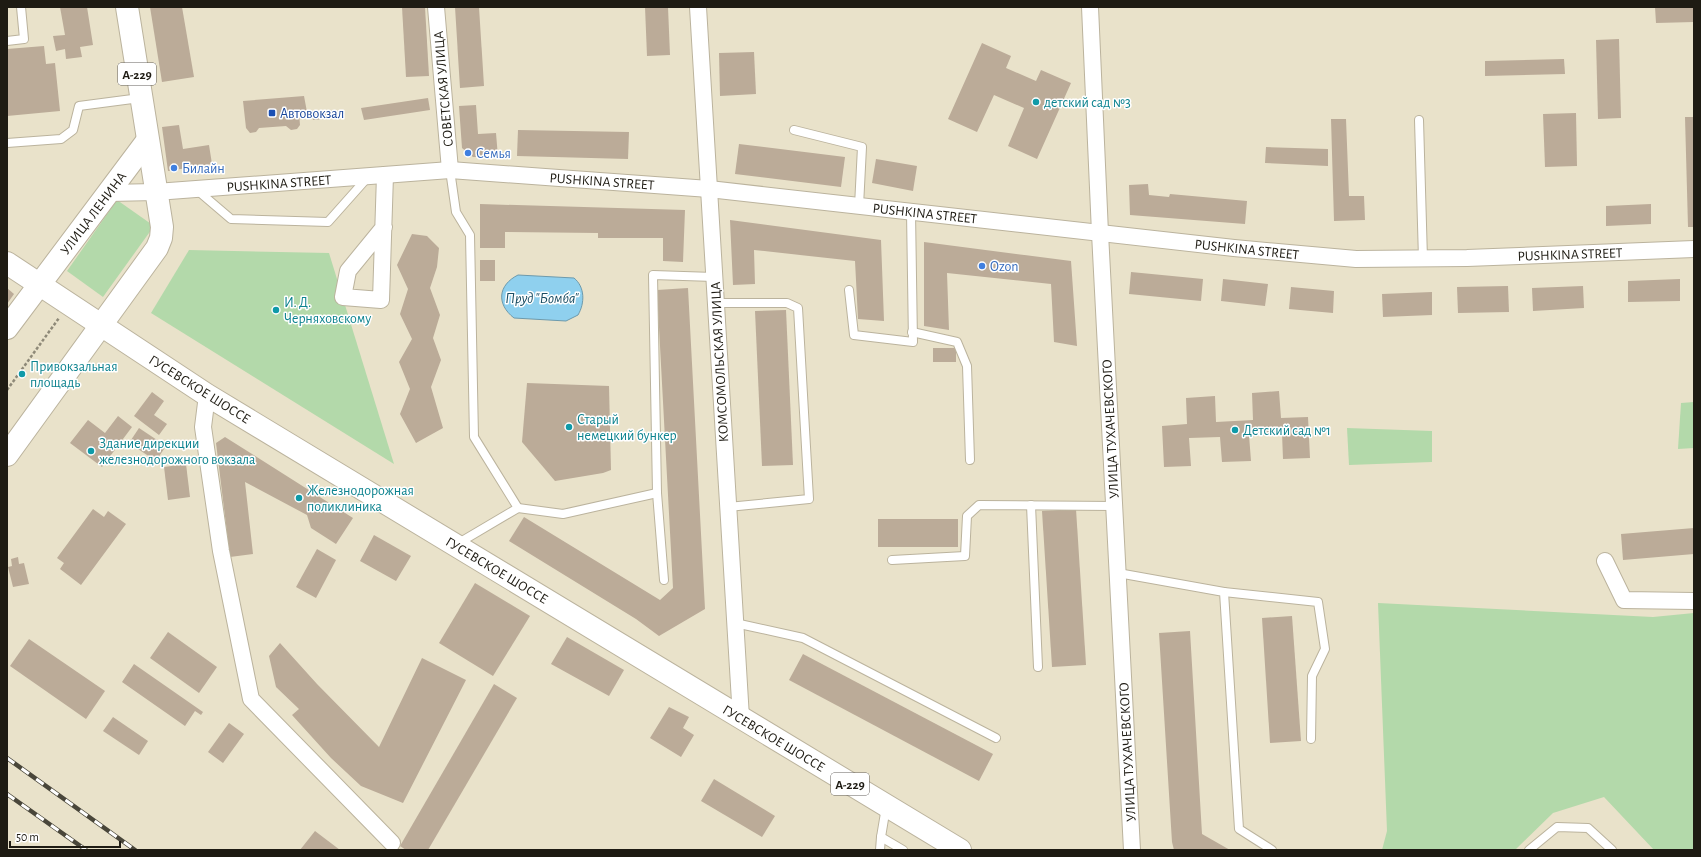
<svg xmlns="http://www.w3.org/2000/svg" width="1701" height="857" font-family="'Alegreya Sans',sans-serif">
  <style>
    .green { fill: #b3d9aa }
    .water { fill: #8fd0ee; stroke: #6d9aac }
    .building { fill: #bbab98 }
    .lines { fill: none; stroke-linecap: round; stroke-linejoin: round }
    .service-casing { stroke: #bbb39d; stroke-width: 10 }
    .minor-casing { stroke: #bbb39d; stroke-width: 18 }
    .primary-casing { stroke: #bbb39d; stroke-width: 24 }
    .trunk-casing { stroke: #bbb39d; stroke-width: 24 }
    .path { stroke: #8e8978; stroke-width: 2.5; stroke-dasharray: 3 2; stroke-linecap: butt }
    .service { stroke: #fff; stroke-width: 8 }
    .minor { stroke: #fff; stroke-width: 16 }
    .primary { stroke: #fff; stroke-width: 22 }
    .trunk { stroke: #fff; stroke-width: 22 }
    .rail-casing { stroke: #49463a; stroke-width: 4.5 }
    .rail { stroke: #fff; stroke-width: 3; stroke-dasharray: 9; stroke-linecap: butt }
    .culture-dot { fill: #0f9aa8; stroke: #fff; stroke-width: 1.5 }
    .transit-dot { fill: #1a4fb4; stroke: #fff; stroke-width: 1.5 }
    .shop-dot { fill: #3f7fe0; stroke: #fff; stroke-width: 1.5 }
    .labels { text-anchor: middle; stroke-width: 3; stroke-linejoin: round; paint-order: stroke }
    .shield { fill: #fff; stroke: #625f5a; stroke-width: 1 }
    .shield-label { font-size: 13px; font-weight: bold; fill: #1e1b13 }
    .street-label { font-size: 14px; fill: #1e1b13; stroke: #fff }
    .culture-label { font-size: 14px; fill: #0d838f; stroke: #fff; text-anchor: start }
    .transit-label { font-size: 14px; fill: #164399; stroke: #fff; text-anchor: start }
    .shop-label { font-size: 14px; fill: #366cbe; stroke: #fff; text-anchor: start }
    .water-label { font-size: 15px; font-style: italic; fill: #194d63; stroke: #fff }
  </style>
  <rect width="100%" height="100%" fill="#e9e2ca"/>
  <!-- green -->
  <g class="green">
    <polygon points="117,200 154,226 103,297 67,271"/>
    <polygon points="189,250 329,253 394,464 151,313"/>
    <polygon points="1694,402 1694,448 1678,449 1681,403"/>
    <polygon points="1347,428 1432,431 1432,462 1349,465"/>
    <polygon points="1378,603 1653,617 1694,613 1694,850 1654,850 1604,797 1553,813 1515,850 1382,850 1387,831"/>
  </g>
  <!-- water -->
  <path class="water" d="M518 275 574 278C585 287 585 303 578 315L566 321 514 318C496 304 498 285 518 275Z"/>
  <!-- building -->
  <g class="building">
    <polygon points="60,7 87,7 93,45 80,47 82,57 66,59 65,49 56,51 53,36 65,35"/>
    <polygon points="150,7 182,7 194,77 162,82"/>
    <polygon points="402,7 425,7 429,76 406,77"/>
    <polygon points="455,7 479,7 484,86 460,88"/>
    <polygon points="645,7 668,7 670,55 647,56"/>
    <polygon points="1655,7 1694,7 1694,22 1656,23"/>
    <polygon points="1619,39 1621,118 1598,119 1596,40"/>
    <polygon points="982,43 1011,56 1006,68 1036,81 1041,70 1071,83 1037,159 1008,146 1024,108 994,95 977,132 948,119"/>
    <polygon points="44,46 46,64 55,63 60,111 7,116 7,49"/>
    <polygon points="754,52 756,94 720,96 719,53"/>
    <polygon points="1564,59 1565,74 1485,76 1485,61"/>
    <polygon points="304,96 307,112 299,113 300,125 297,129 291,130 286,126 259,128 256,132 250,133 246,128 243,101"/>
    <polygon points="428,98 430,110 364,120 361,108"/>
    <polygon points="476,105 478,134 496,133 498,157 473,157 462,148 459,106"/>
    <polygon points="335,110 336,118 313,120 312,111"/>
    <polygon points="1576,113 1577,166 1545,167 1543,114"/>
    <polygon points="1685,117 1694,117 1694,227 1688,227"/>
    <polygon points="1331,119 1346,119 1349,196 1364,196 1365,220 1334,221"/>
    <polygon points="179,125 183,149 209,145 212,164 168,171 162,127"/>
    <polygon points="518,130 629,132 628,159 517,156"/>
    <polygon points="739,144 845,157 841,187 735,174"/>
    <polygon points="1266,147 1328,149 1328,166 1265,163"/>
    <polygon points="876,159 917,166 913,191 872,183"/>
    <polygon points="1148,184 1149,195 1169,197 1170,194 1247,201 1245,224 1130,215 1129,185"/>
    <polygon points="480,204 685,210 683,262 663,261 663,238 598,238 598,233 505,232 505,248 480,248"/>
    <polygon points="1651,204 1651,224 1606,226 1606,206"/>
    <polygon points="730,220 881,240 884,321 858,319 855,261 754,250 755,284 733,285"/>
    <polygon points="412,234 427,236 439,248 437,267 430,288 440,315 433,338 441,360 431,387 443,428 416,443 400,414 410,389 399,362 412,339 400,314 408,289 397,265"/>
    <polygon points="924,242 1071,261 1077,346 1054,342 1051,284 947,273 949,330 924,326"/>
    <rect x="480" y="260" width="15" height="21"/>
    <polygon points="1131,272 1203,279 1201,301 1129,294"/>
    <polygon points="1223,279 1268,284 1265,306 1221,301"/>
    <polygon points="1680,279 1680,301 1628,302 1628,281"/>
    <polygon points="1508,286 1509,312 1458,313 1457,287"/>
    <polygon points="1583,286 1584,308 1533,311 1532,288"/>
    <polygon points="1291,287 1334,291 1333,313 1289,309"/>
    <polygon points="7,288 14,294 7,304"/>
    <polygon points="688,288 705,609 659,636 636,619 509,541 524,517 660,600 673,588 657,290"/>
    <polygon points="1432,292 1432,315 1383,317 1382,294"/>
    <polygon points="786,310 793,465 762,466 755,311"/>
    <rect x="933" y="348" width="23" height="14"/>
    <polygon points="527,383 609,386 611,470 603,473 555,481 522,442"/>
    <polygon points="1279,391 1281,418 1308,417 1310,458 1283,459 1282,433 1249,435 1251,461 1222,462 1220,437 1189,438 1191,466 1164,467 1162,426 1187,424 1186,398 1215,396 1216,422 1253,420 1252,393"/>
    <polygon points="152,392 164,401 154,415 167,424 159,435 134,416"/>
    <polygon points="118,416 132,427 102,467 70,443 88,420 105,433"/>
    <polygon points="139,428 166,446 156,461 129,443"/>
    <polygon points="225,437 353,518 336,544 311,528 307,515 245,482 253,554 230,557 216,443"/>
    <polygon points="186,464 190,497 168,500 164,467"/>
    <polygon points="93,509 104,517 108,511 126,524 81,585 60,569 64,563 57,558"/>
    <polygon points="1076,509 1086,665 1052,667 1042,511"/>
    <rect x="878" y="519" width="80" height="28"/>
    <polygon points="1694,528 1694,554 1623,560 1621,534"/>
    <polygon points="374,535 411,556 396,581 360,561"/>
    <polygon points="317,549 336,560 316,598 296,587"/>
    <polygon points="18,557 19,564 24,563 29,584 13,587 8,567 12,566 11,559"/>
    <polygon points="475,583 530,616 493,676 439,643"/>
    <polygon points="1292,616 1301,741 1270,743 1262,618"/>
    <polygon points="1190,631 1202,834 1230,850 1174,850 1172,842 1159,633"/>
    <polygon points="168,632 217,667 199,693 150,658"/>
    <polygon points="567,637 624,670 609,696 551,664"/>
    <polygon points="29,639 105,691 86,719 10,666"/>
    <polygon points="280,643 317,684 379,747 422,658 466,680 403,803 361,786 331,758 292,715 299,709 276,687 269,656"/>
    <polygon points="803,654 993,754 979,781 789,680"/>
    <polygon points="134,664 203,712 201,715 195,711 185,726 122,682"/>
    <polygon points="494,684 517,698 428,850 406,850 400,846"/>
    <polygon points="669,707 689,717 683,728 694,735 681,757 650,738"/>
    <polygon points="113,717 148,741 139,755 103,731"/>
    <polygon points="229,723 244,734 223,763 208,752"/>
    <polygon points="714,779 775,816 762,837 701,801"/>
    <polygon points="315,831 340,850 300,850"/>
  </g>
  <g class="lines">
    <defs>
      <g id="service">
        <polyline points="7,41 24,39 21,7"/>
        <polyline points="1419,120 1423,259"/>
        <polyline points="794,130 862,147 859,206"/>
        <polyline points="7,143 61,139 73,130 79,106 140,98"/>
        <polyline points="450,170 456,212 470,235 474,437 518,508 457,544"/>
        <polyline points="197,190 231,219 328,222 368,177"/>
        <polyline points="849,290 854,335 913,342 911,212"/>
        <polyline points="716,303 787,303 798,308 809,499 728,507"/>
        <polyline points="912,332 957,342 967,366 970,460"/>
        <polyline points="1031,505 1038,667"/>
        <polyline points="518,508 563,514 657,493"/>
        <polyline points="892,560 965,556 967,516 979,505 1114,506"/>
        <polyline points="1118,573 1224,592 1239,829 1272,850"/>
        <polyline points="664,580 657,493 653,275 714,277"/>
        <polyline points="1224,592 1318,602 1325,649 1312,676 1311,739"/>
        <polyline points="735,623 803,638 996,738"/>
        <polyline points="886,807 881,837 903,850"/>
        <polyline points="880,850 881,837"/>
        <polyline points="1529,850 1557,827 1588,828 1612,850"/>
      </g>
      <g id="minor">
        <polyline points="436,7 450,170"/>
        <polyline points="698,7 741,718"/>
        <polyline points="1090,7 1100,233 1132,850"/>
        <polyline points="108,193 156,192 450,170 709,189 1234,248 1356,259 1467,258 1694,249"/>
        <polyline points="384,227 348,271 343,297 381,300 385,175"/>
        <polyline points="207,395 203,427 221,551 251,699 392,843"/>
        <polyline points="1605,561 1624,600 1694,601"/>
      </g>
      <g id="primary">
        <polyline points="7,328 147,141"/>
        <polyline points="7,455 157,248 161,238 162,227 127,7"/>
      </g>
      <polyline id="trunk" points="7,263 207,395 960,850"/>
    </defs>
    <!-- service casing -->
    <use href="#service" class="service-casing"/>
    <!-- minor casing -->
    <use href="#minor" class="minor-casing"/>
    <!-- primary casing -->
    <use href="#primary" class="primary-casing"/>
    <!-- trunk casing -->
    <use href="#trunk" class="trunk-casing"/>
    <!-- path -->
    <polyline class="path" points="7,390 59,318"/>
    <!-- service -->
    <use href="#service" class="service"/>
    <!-- minor -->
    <use href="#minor" class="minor"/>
    <!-- primary -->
    <use href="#primary" class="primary"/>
    <!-- trunk -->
    <use href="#trunk" class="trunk"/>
    <defs>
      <g id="rail">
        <polyline points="7,758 135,850"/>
        <polyline points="7,794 86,850"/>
      </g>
    </defs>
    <!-- rail casing -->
    <use href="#rail" class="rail-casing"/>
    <!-- rail -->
    <use href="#rail" class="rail"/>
  </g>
  <!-- markers -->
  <g class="culture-dot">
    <circle cx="1036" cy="102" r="4"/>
    <circle cx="276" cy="310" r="4"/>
    <circle cx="22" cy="374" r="4"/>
    <circle cx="569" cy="427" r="4"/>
    <circle cx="1235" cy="430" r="4"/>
    <circle cx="91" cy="451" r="4"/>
    <circle cx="299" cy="498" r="4"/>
  </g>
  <rect class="transit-dot" x="268" y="109" width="8" height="8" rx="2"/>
  <g class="shop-dot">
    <circle cx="468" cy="153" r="4"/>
    <circle cx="174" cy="168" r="4"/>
    <circle cx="982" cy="266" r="4"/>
  </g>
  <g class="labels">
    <!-- shield labels -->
    <g class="shield">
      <rect x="118" y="63" width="38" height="22" rx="3"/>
      <rect x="831" y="773" width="38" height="22" rx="3"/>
    </g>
    <g class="shield-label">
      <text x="137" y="79">А-229</text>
      <text x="850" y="789">А-229</text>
    </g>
    <!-- street labels -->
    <g class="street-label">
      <text transform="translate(443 89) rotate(-95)" y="5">СОВЕТСКАЯ УЛИЦА</text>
      <text transform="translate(602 181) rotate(4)" y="5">PUSHKINA STREET</text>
      <text transform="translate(279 183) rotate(-4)" y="5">PUSHKINA STREET</text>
      <text transform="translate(93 213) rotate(-53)" y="5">УЛИЦА ЛЕНИНА</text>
      <text transform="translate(925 213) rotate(6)" y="5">PUSHKINA STREET</text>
      <text transform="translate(1247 249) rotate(6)" y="5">PUSHKINA STREET</text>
      <text transform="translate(1570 254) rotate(-2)" y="5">PUSHKINA STREET</text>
      <text transform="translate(719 362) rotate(-93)" y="5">КОМСОМОЛЬСКАЯ УЛИЦА</text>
      <text transform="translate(200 389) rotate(32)" y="5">ГУСЕВСКОЕ ШОССЕ</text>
      <text transform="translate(1110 429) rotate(-93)" y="5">УЛИЦА ТУХАЧЕВСКОГО</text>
      <text transform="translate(497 570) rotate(31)" y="5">ГУСЕВСКОЕ ШОССЕ</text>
      <text transform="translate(774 738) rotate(31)" y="5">ГУСЕВСКОЕ ШОССЕ</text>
      <text transform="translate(1127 752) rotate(-93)" y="5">УЛИЦА ТУХАЧЕВСКОГО</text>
    </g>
    <!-- culture labels -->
    <g class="culture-label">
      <text x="1044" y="107">детский сад №3</text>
      <text x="284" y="307">И. Д.<tspan x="284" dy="16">Черняховскому</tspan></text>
      <text x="30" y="371">Привокзальная<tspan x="30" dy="16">площадь</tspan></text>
      <text x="577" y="424">Старый<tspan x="577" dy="16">немецкий бункер</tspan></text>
      <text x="1243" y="435">Детский сад №1</text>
      <text x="99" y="448">Здание дирекции<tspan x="99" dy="16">железнодорожного вокзала</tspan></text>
      <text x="307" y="495">Железнодорожная<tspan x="307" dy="16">поликлиника</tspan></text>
    </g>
    <!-- transit labels -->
    <g class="transit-label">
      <text x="280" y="118">Автовокзал</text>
    </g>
    <!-- shop labels -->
    <g class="shop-label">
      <text x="476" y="158">Семья</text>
      <text x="182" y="173">Билайн</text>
      <text x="990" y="271">Ozon</text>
    </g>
    <!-- water labels -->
    <g class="water-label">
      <text x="542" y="303">Пруд "Бомба"</text>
    </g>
  </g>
  <!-- border -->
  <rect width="1701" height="857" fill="none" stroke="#1e1b13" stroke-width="16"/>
  <!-- scale -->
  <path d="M10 841v6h110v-6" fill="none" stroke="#1e1b13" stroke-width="2"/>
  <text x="16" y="841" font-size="12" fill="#1e1b13" stroke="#ffffff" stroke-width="3" paint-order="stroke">50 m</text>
</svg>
